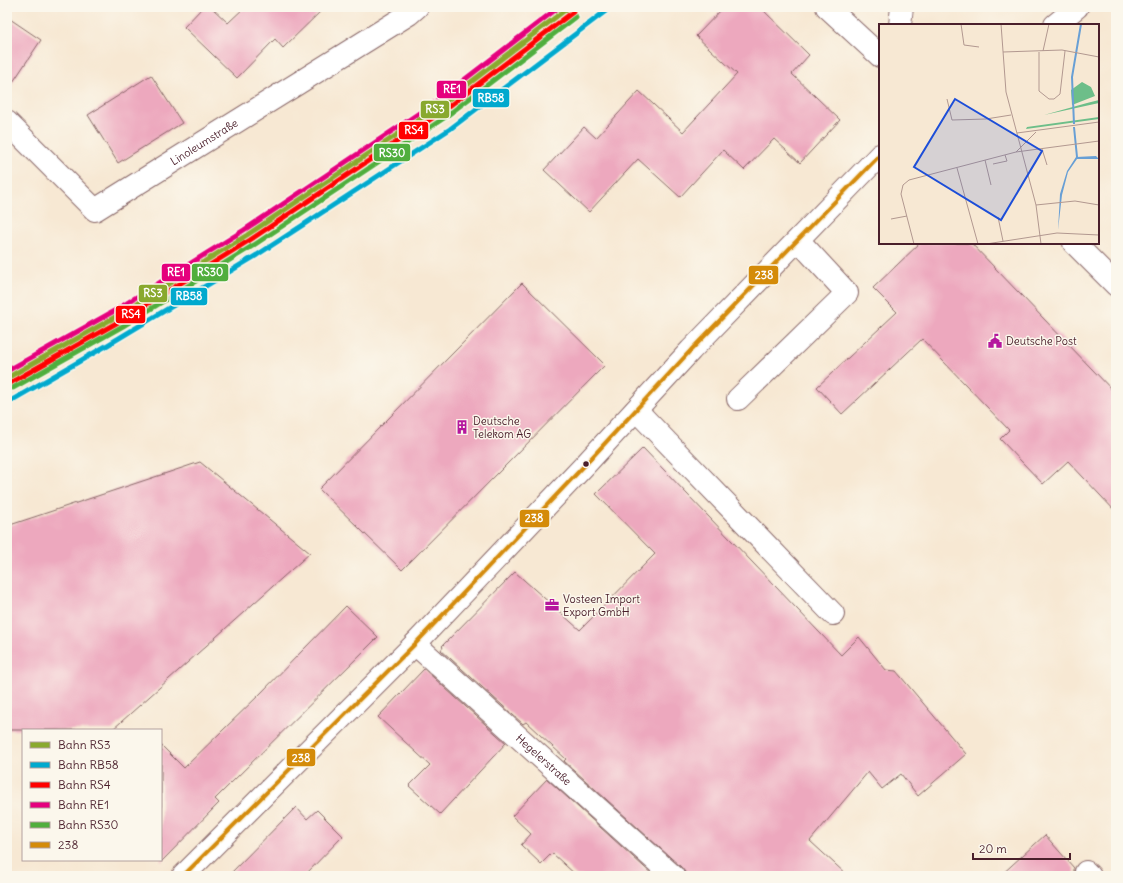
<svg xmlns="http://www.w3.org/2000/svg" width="1123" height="883" font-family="Delius,sans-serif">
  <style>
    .building { fill: #eda8be }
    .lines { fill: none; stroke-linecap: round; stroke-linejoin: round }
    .minor-casing { stroke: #876566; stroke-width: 24 }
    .major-casing { stroke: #876566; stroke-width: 24 }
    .minor { stroke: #fff; stroke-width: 22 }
    .major { stroke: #fff; stroke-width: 22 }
    .bus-1-casing { stroke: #fbf7ec; stroke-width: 7 }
    .bus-1 { stroke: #d48b09; stroke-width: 4 }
    .rail-1-casing { stroke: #fbf7ec; stroke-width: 8 }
    .rail-2-casing { stroke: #fbf7ec; stroke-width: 8 }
    .rail-3-casing { stroke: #fbf7ec; stroke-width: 8 }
    .rail-4-casing { stroke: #fbf7ec; stroke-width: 8 }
    .rail-5-casing { stroke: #fbf7ec; stroke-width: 8 }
    .rail-1 { stroke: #89a92e; stroke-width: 5 }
    .rail-2 { stroke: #00a9ce; stroke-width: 5 }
    .rail-3 { stroke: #f00; stroke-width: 5 }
    .rail-4 { stroke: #e5007d; stroke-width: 5 }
    .rail-5 { stroke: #50ae3d; stroke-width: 5 }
    .bus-dot { fill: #4a1f2b; stroke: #fbf7ec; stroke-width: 1.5 }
    .labels { text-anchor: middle; stroke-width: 3; stroke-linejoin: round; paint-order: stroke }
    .street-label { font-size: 11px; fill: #4a1f2b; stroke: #fbf7ec }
    .poi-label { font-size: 11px; fill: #4a1f2b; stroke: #fbf7ec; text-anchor: start }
    .inset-river { fill: none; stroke: #689fd5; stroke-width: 2 }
    .inset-road { fill: none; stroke: #b29890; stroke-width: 1 }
    .view { fill: #1d4ed8; fill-opacity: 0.15; stroke: #1d4ed8; stroke-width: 2 }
    .inset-edge { fill: none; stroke: #4a1f2b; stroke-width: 2 }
    .line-badge { stroke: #fbf7ec; stroke-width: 1.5 }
    .badge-label { font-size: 11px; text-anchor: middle; font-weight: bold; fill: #fff }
  </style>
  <rect width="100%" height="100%" fill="#fbf7ec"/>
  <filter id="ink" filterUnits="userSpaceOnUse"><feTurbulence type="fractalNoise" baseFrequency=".025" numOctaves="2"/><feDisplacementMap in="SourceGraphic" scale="8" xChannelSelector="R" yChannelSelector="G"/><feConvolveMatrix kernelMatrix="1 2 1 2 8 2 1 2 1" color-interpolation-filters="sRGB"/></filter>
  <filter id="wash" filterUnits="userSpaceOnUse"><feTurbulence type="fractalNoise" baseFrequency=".012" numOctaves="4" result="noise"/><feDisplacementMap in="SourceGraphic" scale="16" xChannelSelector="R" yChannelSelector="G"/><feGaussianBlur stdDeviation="0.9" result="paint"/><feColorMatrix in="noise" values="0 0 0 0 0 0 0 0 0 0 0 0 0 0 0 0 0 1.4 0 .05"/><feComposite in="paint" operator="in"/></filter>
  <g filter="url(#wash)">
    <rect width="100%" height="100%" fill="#f7e8d3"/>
    <g id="blocks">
      <!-- building -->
      <g class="building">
        <polygon points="203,7 211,7 228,23 245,7 325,7 283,48 275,39 237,78 184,27"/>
        <polygon points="724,7 760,7 809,55 792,74 840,120 800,163 774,139 744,170 723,150 680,197 638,159 589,212 544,170 584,127 596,138 639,91 683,132 737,74 696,36"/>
        <polygon points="7,17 41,40 7,91"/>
        <polygon points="151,75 182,123 118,163 88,115"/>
        <polygon points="920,243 971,243 1116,394 1116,512 1068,461 1043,484 1000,439 1009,430 922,339 842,414 817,387 897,312 873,288"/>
        <polygon points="522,283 605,365 402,570 319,489"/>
        <polygon points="643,448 841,655 859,637 886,670 896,671 966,754 918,796 901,774 882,789 868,772 810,841 848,876 685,876 685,872 681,867 564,761 566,759 526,722 523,724 441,650 443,647 442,646 515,572 580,630 655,554 596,494"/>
        <polygon points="200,462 310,553 112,730 7,730 7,526"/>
        <polygon points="346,606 378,637 215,799 219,803 161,862 161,745 184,768 260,694"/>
        <polygon points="424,669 506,743 440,814 409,786 430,765 378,717"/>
        <polygon points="547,779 654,876 577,876 552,853 541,864 521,845 531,834 512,816"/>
        <polygon points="296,807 307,819 317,810 343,836 304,876 228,876"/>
        <polygon points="1045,835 1074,868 1074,876 1000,876"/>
      </g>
    </g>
  </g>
  <g filter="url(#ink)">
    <use href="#blocks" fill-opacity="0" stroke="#876566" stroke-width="1"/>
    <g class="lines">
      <defs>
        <g id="minor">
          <polyline points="900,25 902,7"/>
          <polyline points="1055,25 1077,7"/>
          <path id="s1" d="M7 122 95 210 409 14 417 7"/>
          <polyline points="738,399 847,293 798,240"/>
          <polyline points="636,410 833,614"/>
          <path id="s2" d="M415 644 673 876"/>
          <polyline points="1086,872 1090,876"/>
          <polyline points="183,876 415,644 584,466 691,350 880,155"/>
        </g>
        <g id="major">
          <polyline points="827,7 880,56"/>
          <polyline points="1074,243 1116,285"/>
        </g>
      </defs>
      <!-- minor casing -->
      <use href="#minor" class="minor-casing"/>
      <!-- major casing -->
      <use href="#major" class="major-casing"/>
      <!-- minor -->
      <use href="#minor" class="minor"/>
      <!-- major -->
      <use href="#major" class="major"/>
      <defs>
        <polyline id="bus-1" points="183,876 415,644 584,466 691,350 880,155"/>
      </defs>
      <!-- bus-1 casing -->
      <use href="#bus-1" class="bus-1-casing"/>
      <!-- bus-1 -->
      <use href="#bus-1" class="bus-1"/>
      <defs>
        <polyline id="rail-1" points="7,378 117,316 247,235 437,108 569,7"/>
        <polyline id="rail-2" points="7,403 106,346 257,255 450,129 611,7"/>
        <polyline id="rail-3" points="10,383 120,321 250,240 440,113 573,12"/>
        <polyline id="rail-4" points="7,371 114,311 244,230 434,103 559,7"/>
        <polyline id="rail-5" points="13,388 123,326 254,245 444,118 576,17"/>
      </defs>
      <!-- rail-1 casing -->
      <use href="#rail-1" class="rail-1-casing"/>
      <!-- rail-2 casing -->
      <use href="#rail-2" class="rail-2-casing"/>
      <!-- rail-3 casing -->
      <use href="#rail-3" class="rail-3-casing"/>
      <!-- rail-4 casing -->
      <use href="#rail-4" class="rail-4-casing"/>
      <!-- rail-5 casing -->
      <use href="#rail-5" class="rail-5-casing"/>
      <!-- rail-1 -->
      <use href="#rail-1" class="rail-1"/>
      <!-- rail-2 -->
      <use href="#rail-2" class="rail-2"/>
      <!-- rail-3 -->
      <use href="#rail-3" class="rail-3"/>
      <!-- rail-4 -->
      <use href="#rail-4" class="rail-4"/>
      <!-- rail-5 -->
      <use href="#rail-5" class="rail-5"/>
    </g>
  </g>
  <!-- icons -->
  <defs>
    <symbol id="civic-bare" viewBox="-9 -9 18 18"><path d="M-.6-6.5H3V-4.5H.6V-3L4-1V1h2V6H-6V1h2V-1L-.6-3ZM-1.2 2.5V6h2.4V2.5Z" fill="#b5179e" stroke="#fbf7ec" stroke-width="2.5" paint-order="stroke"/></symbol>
    <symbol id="building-bare" viewBox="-9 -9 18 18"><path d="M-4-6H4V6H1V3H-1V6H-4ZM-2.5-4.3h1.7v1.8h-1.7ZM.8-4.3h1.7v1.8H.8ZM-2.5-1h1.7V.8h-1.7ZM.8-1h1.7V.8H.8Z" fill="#b5179e" stroke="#fbf7ec" stroke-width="2.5" paint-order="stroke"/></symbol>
    <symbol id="office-bare" viewBox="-9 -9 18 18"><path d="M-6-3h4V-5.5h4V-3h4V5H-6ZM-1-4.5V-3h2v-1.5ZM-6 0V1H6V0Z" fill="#b5179e" stroke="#fbf7ec" stroke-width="2.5" paint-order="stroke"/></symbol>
  </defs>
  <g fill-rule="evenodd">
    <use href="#civic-bare" x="985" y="331" width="20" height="20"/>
    <use href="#building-bare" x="452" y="417" width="20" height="20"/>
    <use href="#office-bare" x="542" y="595" width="20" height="20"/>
  </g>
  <!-- markers -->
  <circle class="bus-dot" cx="586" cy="464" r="3.5"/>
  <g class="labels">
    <!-- street labels -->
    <g class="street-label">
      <text dy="4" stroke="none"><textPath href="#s1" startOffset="253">Linoleumstraße</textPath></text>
      <text dy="4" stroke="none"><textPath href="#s2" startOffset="173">Hegelerstraße</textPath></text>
    </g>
    <!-- poi labels -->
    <g class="poi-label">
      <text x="1006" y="345">Deutsche Post</text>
      <text x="473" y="425">Deutsche<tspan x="473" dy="13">Telekom AG</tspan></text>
      <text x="563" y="603">Vosteen Import<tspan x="563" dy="13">Export GmbH</tspan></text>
    </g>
  </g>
  <!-- overview -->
  <g transform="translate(879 24)">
    <rect width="220" height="220" fill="#f7e8d3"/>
    <path d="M203 58 212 63 216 72 193 81 192 66ZM220 76V79L165 91 208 79ZM220 93V95L147 105 148 103Z" fill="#6dbe89"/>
    <path d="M197 133 217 132 220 135H198L189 148 183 171 179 206 181 170 188 147Z" fill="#689fd5"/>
    <path class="inset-river" d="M195 100 193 53 202 0M195 103 198 133"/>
    <path class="inset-road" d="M82 0 85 21 100 23M122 0 127 68 157 181 162 220M164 27 170 0M124 28 183 26 220 33M160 28V67L170 75H175L181 70 186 27M68 75 73 96 107 95 132 91M138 109 220 98M163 125 168 141M137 128 157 108M106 136 112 161M114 140 128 137 126 131M78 144 99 220M157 181 196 177 220 181M119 193 124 217M12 195 28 192M35 220 22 170 24 161 30 156 137 128 220 117M107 220 178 209 220 211"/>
    <path class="view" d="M76 75 163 127 122 196 35 143Z"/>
    <rect width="220" height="220" class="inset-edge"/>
  </g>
  <g class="line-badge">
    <rect x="436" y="80" width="31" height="19" rx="4" fill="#e5007d"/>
    <rect x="472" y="88" width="38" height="20" rx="4" fill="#00a9ce"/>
    <rect x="420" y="100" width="30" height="19" rx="4" fill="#89a92e"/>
    <rect x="398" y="121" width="31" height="19" rx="4" fill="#f00"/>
    <rect x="373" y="143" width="38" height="19" rx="4" fill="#50ae3d"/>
    <rect x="191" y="263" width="38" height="19" rx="4" fill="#50ae3d"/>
    <rect x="161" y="263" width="30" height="19" rx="4" fill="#e5007d"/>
    <rect x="748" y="265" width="31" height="20" rx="4" fill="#d48b09"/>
    <rect x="138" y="284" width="30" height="19" rx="4" fill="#89a92e"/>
    <rect x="170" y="287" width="38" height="19" rx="4" fill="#00a9ce"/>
    <rect x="115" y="305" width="31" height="19" rx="4" fill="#f00"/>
    <rect x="519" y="509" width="31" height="19" rx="4" fill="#d48b09"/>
    <rect x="286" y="748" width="30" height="19" rx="4" fill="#d48b09"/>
  </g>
  <g class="badge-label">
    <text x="452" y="93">RE1</text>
    <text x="491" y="102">RB58</text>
    <text x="435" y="113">RS3</text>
    <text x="414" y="134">RS4</text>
    <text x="392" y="157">RS30</text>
    <text x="210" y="276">RS30</text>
    <text x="176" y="276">RE1</text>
    <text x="764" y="279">238</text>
    <text x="153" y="297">RS3</text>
    <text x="189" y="300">RB58</text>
    <text x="131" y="318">RS4</text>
    <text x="534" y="522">238</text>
    <text x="301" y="762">238</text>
  </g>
  <!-- margin -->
  <rect width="1123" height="883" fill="none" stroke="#fbf7ec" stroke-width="24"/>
  <!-- legend -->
  <rect x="22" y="729" width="140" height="132" fill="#fbf7ec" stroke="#b4a19f"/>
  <rect x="30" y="742" width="20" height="6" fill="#89a92e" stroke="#b4a19f"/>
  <text x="58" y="749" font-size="12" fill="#4a1f2b">Bahn RS3</text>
  <rect x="30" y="762" width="20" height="6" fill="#00a9ce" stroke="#b4a19f"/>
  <text x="58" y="769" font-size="12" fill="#4a1f2b">Bahn RB58</text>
  <rect x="30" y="782" width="20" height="6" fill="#ff0000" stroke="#b4a19f"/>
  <text x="58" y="789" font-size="12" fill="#4a1f2b">Bahn RS4</text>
  <rect x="30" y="802" width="20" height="6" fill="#e5007d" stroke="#b4a19f"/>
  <text x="58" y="809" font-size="12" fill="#4a1f2b">Bahn RE1</text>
  <rect x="30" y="822" width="20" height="6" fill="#50ae3d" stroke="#b4a19f"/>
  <text x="58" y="829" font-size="12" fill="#4a1f2b">Bahn RS30</text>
  <rect x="30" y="842" width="20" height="6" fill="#d48b09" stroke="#b4a19f"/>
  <text x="58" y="849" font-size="12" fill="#4a1f2b">238</text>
  <!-- scale -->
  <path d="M973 853v6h97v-6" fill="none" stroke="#4a1f2b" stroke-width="2"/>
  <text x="979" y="853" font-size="12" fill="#4a1f2b" stroke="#fbf7ec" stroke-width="3" paint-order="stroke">20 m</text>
</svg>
